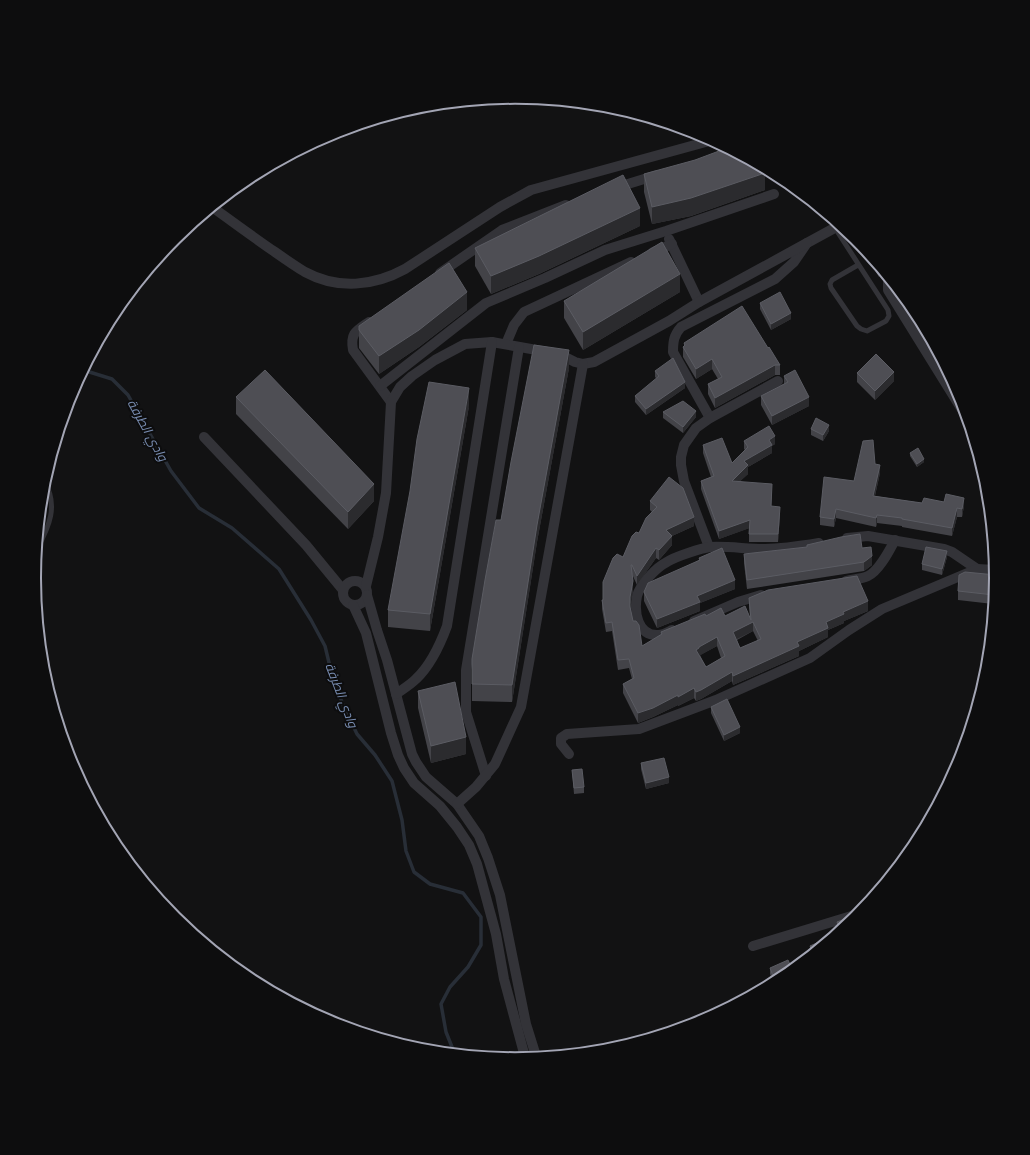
<svg xmlns="http://www.w3.org/2000/svg" width="1030" height="1155" font-family="Inter,Cairo,sans-serif">
  <style>
    .lines { fill: none; stroke-linecap: round; stroke-linejoin: round }
    .stream { stroke: #282e37; stroke-width: 3.5 }
    .service { stroke: #333338; stroke-width: 5 }
    .minor { stroke: #333338; stroke-width: 10 }
    .wall { fill: #434348; fill-rule: evenodd }
    .shaded-wall { fill: #2b2b2e }
    .building { fill: #4e4e54; stroke: #5b5c63; fill-rule: evenodd }
    .labels { text-anchor: middle; stroke-width: 4; stroke-linejoin: round; paint-order: stroke }
    .water-label { font-size: 13px; font-style: italic; fill: #788cb0; stroke: #0d0d0e }
    .rim { fill: none; stroke: #a3a5b4; stroke-width: 2 }
  </style>
  <rect width="100%" height="100%" fill="#121213"/>
  <g class="lines">
    <!-- stream -->
    <polyline class="stream" points="83,370 112,379 128,395 171,471 199,508 232,528 279,569 311,620 325,646 332,675 343,705 357,734 375,755 392,781 402,820 406,851 414,872 430,884 463,893 481,917 481,945 468,967 450,987 441,1004 446,1032 454,1052"/>
    <!-- service -->
    <g class="service">
      <polyline points="835,228 888,310 889,316 886,321 867,331 861,329 857,326 831,288 830,284 832,280 858,265"/>
      <path d="M37 549C49 527 59 505 44 481"/>
    </g>
    <!-- minor -->
    <g class="minor">
      <polyline points="615,188 657,175"/>
      <path d="M212 207C233 222 253 237 275 252 285 259 295 266 305 272 338 290 374 286 405 269L500 207 531 190 713 140"/>
      <polyline points="669,239 699,302"/>
      <polyline points="653,252 672,244"/>
      <polyline points="440,273 502,230 566,205"/>
      <polyline points="889,279 888,280 888,290 966,416"/>
      <path d="M369 322C356 331 350 333 353 350L391 402"/>
      <polyline points="506,344 514,325 524,312 631,262"/>
      <polyline points="380,386 486,303 545,278 605,250 666,231 774,194"/>
      <path d="M710 418 673 352C673 341 674 335 681 327L775 279 794 262 807 243 840 225"/>
      <polyline points="204,437 306,545 343,590"/>
      <polyline points="847,538 868,536 944,549 952,552 977,569"/>
      <polyline points="709,547 684,481 681,465 681,457 684,445 696,428 710,418 778,381"/>
      <circle cx="355" cy="593" r="12"/>
      <path d="M846 581C853 579 862 579 868 576 879 571 889 551 895 540"/>
      <polyline points="366,586 378,537 386,493 391,402 400,387 412,376 435,360 465,344 492,342 559,354 575,362 583,364 594,362 669,321 699,302 807,243"/>
      <polyline points="367,595 377,630 387,660 412,754 416,762 426,777 457,804 479,836 488,858 500,895 526,1024 536,1056"/>
      <polyline points="353,605 366,633 391,733 398,755 404,768 414,783 440,806 457,827 469,845 477,864 496,934 504,979 525,1057"/>
      <polyline points="694,621 738,602 761,595"/>
      <path d="M672 630C668 632 663 635 658 635 637 636 634 611 637 596 640 584 657 567 667 562 674 557 702 548 710 547 728 546 747 549 765 549 783 549 801 546 819 543"/>
      <path d="M396 694C403 689 410 685 416 679 431 665 440 645 447 626L492 342"/>
      <polyline points="569,754 561,744 561,738 567,734 639,729 716,700 810,658 849,630 882,609 977,569 995,570"/>
      <polyline points="486,776 466,712 466,670 519,347"/>
      <polyline points="457,804 476,787 495,764 521,707 583,364"/>
      <polyline points="753,946 858,914"/>
    </g>
  </g>
  <!-- wall -->
  <g class="wall">
    <polygon points="644,174 765,190 691,216 652,224 644,192"/>
    <polygon points="640,226 539,274 491,294 475,266 475,248"/>
    <polygon points="855,237 855,238 885,273 879,277"/>
    <polygon points="896,287 915,310 953,381 896,289"/>
    <polygon points="680,292 583,350 564,318 564,301"/>
    <polygon points="760,303 791,319 771,330 760,309"/>
    <polygon points="467,310 419,347 379,374 359,348 359,326"/>
    <polygon points="684,343 768,348 780,365 780,375 775,375 715,408 708,394 708,384 718,379 712,369 696,379 683,357 683,347 684,346"/>
    <polygon points="569,368 537,542 512,702 472,701 472,659 501,520"/>
    <polygon points="655,371 685,388 646,415 635,402 635,396 657,379 655,377"/>
    <polygon points="857,373 894,381 875,400 857,382"/>
    <polygon points="784,376 809,406 772,425 761,405 761,396 784,384"/>
    <polygon points="236,397 374,501 348,529 236,414"/>
    <polygon points="469,406 430,631 388,627 388,610"/>
    <polygon points="663,412 696,417 683,433 663,418"/>
    <polygon points="811,429 829,431 823,441 811,435"/>
    <polygon points="744,441 775,444 772,446 772,453 748,467 748,474 740,481 772,492 771,506 780,515 778,542 749,542 749,528 719,539 701,489 701,481 711,477 703,453 703,445 732,463 745,450 744,449"/>
    <polygon points="910,453 924,462 917,467 910,456"/>
    <polygon points="875,464 880,473 875,496 922,503 964,506 962,517 957,517 952,536 902,527 902,526 877,523 876,527 836,518 834,527 820,525 820,517 854,481"/>
    <path d="M650 501 694 526 672 536V545L659 560 656 558 637 585 632 574 633 591 630 604 633 621 642 646 661 635V632L706 616H750L749 607V598L868 611 844 621V623L828 630V637L799 651V656L733 685 732 681 701 699 696 701 694 698 678 706V705L653 717 638 723 623 693V684L632 679 629 668 618 670 612 631 606 632 602 609V600H603V582L623 557 639 533 652 512 650 510ZM753 631 758 641 740 648 737 640ZM717 646 721 658 706 667 700 655Z"/>
    <polygon points="862,548 872,565 864,571 747,589 744,563 744,554"/>
    <polygon points="947,557 942,575 922,570 922,564"/>
    <polygon points="699,558 735,589 700,603 700,611 657,628 644,601 644,592 699,560"/>
    <polygon points="996,580 993,604 958,600 958,591"/>
    <polygon points="418,691 466,754 431,763 418,708"/>
    <polygon points="711,707 740,733 724,741 711,713"/>
    <polygon points="641,763 669,783 646,789 641,769"/>
    <polygon points="572,770 584,787 584,793 574,794"/>
    <polygon points="855,918 810,954 810,946 829,938 829,935 837,932 837,922"/>
    <polygon points="770,968 782,978 773,982 770,974"/>
  </g>
  <!-- shaded-wall -->
  <g class="shaded-wall">
    <polygon points="765,173 765,190 691,216 652,224 652,207"/>
    <polygon points="640,208 640,226 539,274 491,294 491,276"/>
    <polygon points="879,267 885,273 879,277"/>
    <polygon points="680,274 680,292 583,350 583,332"/>
    <polygon points="467,292 467,310 419,347 379,374 379,356"/>
    <polygon points="791,313 791,319 771,330 771,324"/>
    <polygon points="569,350 569,368 537,542 512,702 512,685 537,525"/>
    <polygon points="712,359 712,369 696,379 696,369"/>
    <polygon points="775,365 775,375 715,408 715,398"/>
    <polygon points="894,372 894,381 875,400 875,391"/>
    <polygon points="685,382 685,388 646,415 646,409"/>
    <polygon points="469,388 469,406 430,631 430,614"/>
    <polygon points="809,397 809,406 772,425 772,416"/>
    <polygon points="696,411 696,417 683,433 683,427"/>
    <polygon points="829,425 829,431 823,441 823,435"/>
    <polygon points="775,436 775,444 772,446 772,453 748,467 748,474 732,489 732,481 744,461 769,440"/>
    <polygon points="924,459 924,462 917,467 917,464"/>
    <polygon points="880,465 880,473 873,504 873,496"/>
    <polygon points="374,484 374,501 348,529 348,512"/>
    <polygon points="772,484 772,492 771,514 771,506"/>
    <polygon points="964,498 964,506 962,517 962,509"/>
    <polygon points="780,507 780,515 778,542 778,534"/>
    <polygon points="957,508 957,517 952,536 952,528"/>
    <polygon points="836,509 836,518 834,527 834,519"/>
    <polygon points="877,515 877,523 876,527 876,518"/>
    <polygon points="694,517 694,526 672,536 672,545 659,560 659,550 666,530"/>
    <polygon points="750,520 750,528 719,539 719,531"/>
    <polygon points="656,548 656,558 637,585 637,576"/>
    <polygon points="947,551 947,557 942,575 942,569"/>
    <polygon points="872,556 872,565 864,571 864,562"/>
    <polygon points="735,580 735,589 700,603 700,611 657,628 657,619 697,596"/>
    <polygon points="633,581 633,591 630,606 630,597"/>
    <polygon points="868,601 868,611 844,621 844,623 828,630 828,637 799,651 799,656 733,685 733,676 797,642 826,622 843,612"/>
    <polygon points="753,622 753,631 733,641 733,632"/>
    <polygon points="717,637 717,646 699,656 696,650 699,647"/>
    <polygon points="732,672 732,681 701,699 696,701 696,692"/>
    <polygon points="694,688 694,698 678,706 678,697"/>
    <polygon points="678,695 678,705 653,717 638,723 638,713"/>
    <polygon points="740,727 740,733 724,741 724,735"/>
    <polygon points="466,737 466,754 431,763 431,746"/>
    <polygon points="669,777 669,783 646,789 646,783"/>
  </g>
  <!-- building -->
  <g class="building">
    <polygon points="727,148 763,167 765,173 691,198 652,207 644,174 695,160"/>
    <polygon points="623,175 640,208 539,256 491,276 475,248"/>
    <polygon points="662,242 680,274 583,332 564,301"/>
    <polygon points="449,263 467,292 419,330 379,356 359,330 359,326"/>
    <polygon points="780,292 791,313 771,324 760,303"/>
    <polygon points="742,306 768,348 769,347 780,365 775,365 715,398 708,384 722,377 712,359 696,369 683,347 685,345 684,343"/>
    <polygon points="534,345 569,350 537,525 512,685 472,684 472,659 485,580 496,520 501,520 511,462"/>
    <polygon points="876,354 894,372 875,391 857,373"/>
    <polygon points="673,358 685,382 646,409 635,396 659,376 655,371"/>
    <polygon points="265,370 374,484 348,512 236,397"/>
    <polygon points="795,370 809,397 772,416 761,396 788,382 784,376"/>
    <polygon points="429,382 469,388 430,614 388,610 410,491 417,439"/>
    <polygon points="683,401 696,411 683,427 663,412"/>
    <polygon points="816,418 829,425 823,435 811,429"/>
    <polygon points="769,426 775,436 769,440 772,445 744,461 748,465 732,481 772,484 771,506 780,507 778,534 749,534 750,520 719,531 701,481 714,476 703,445 722,438 732,463 748,447 744,441"/>
    <polygon points="873,440 875,464 880,465 873,496 922,503 924,498 944,502 946,494 964,498 962,509 957,508 952,528 902,519 902,518 877,515 876,518 836,509 834,519 820,517 824,477 854,481 863,441"/>
    <polygon points="918,448 924,459 917,464 910,453"/>
    <path d="M669 477 683 488 694 517 666 530 672 536 659 550 656 548 637 576 632 565H631L633 581 630 597V607L633 621H636L639 625 642 646 662 634 661 632 705 614 706 616 721 608 725 616 745 606 751 620 749 598 768 590 857 576 868 601 843 612 844 614 826 622 828 628 797 642 799 646 733 676 732 672 701 690 696 692 694 688 678 697V695L653 708 638 713 623 684 634 678 629 659 618 660 612 622 606 623 602 600H603V582L613 558 617 554 623 557 632 536 636 532 639 533 646 518 657 507 650 501ZM753 622 761 639 740 648 733 632ZM717 637 725 656 706 667 696 650 699 648V647Z"/>
    <polygon points="860,534 862,548 871,547 872,556 864,562 747,580 744,554 807,547 807,545 841,537"/>
    <polygon points="926,547 947,551 942,569 922,564"/>
    <polygon points="722,548 735,580 697,596 700,602 657,619 644,592 648,583 700,560 699,558"/>
    <polygon points="965,572 996,575 994,595 958,591 959,575"/>
    <polygon points="455,682 466,737 431,746 418,691"/>
    <polygon points="727,699 740,727 724,735 711,707"/>
    <polygon points="664,758 669,777 646,783 641,763"/>
    <polygon points="582,769 584,787 574,788 572,770"/>
    <polygon points="855,915 856,917 855,918 840,930 837,922"/>
    <polygon points="838,932 813,952 810,946 830,937 829,935"/>
    <polygon points="788,960 792,969 782,978 775,981 770,968"/>
  </g>
  <g class="labels">
    <!-- water labels -->
    <g class="water-label">
      <text transform="translate(148 430) rotate(61)" y="5">وادي الطرفة</text>
      <text transform="translate(342 695) rotate(69)" y="5">وادي الطرفة</text>
    </g>
  </g>
  <!-- crop -->
  <path d="M0 0H1030V1155H0ZM41 578a474 474 0 1 1 948 0a474 474 0 1 1-948 0Z" fill="#0d0d0e" fill-rule="evenodd"/>
  <path class="rim" d="M41 578a474 474 0 1 1 948 0a474 474 0 1 1-948 0Z"/>
</svg>
